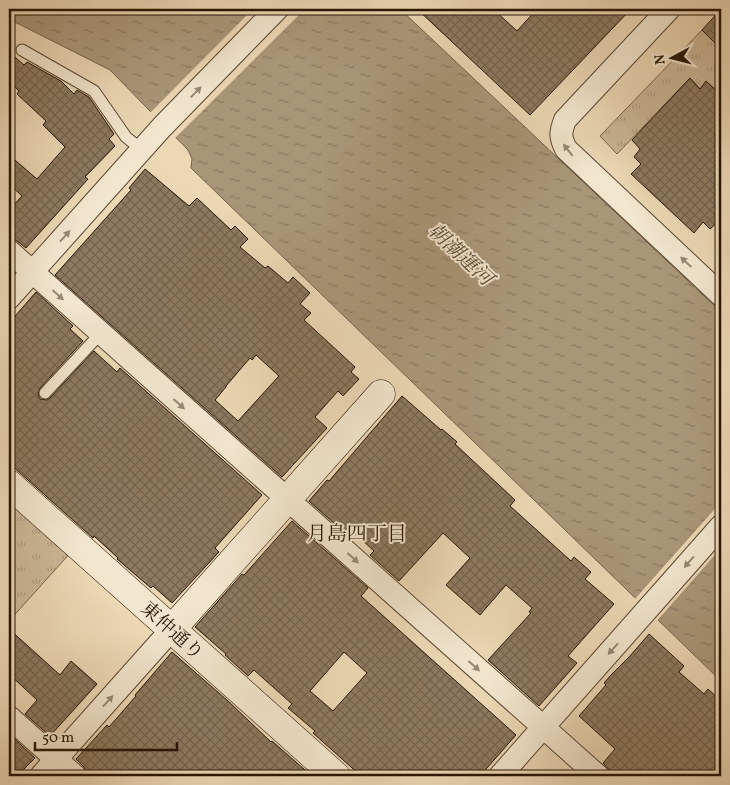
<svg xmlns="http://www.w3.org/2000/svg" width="730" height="785" font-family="Vollkorn,'Noto Serif JP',serif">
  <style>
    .park { fill: url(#park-tufts); stroke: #79664e }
    .water { fill: url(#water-ripples); stroke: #75624b }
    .pier { fill: #ecd8b5 }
    .building { fill: url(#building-cross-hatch); stroke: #271505; fill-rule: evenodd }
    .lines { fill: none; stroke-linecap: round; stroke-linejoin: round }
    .lane-casing { stroke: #584631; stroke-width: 13 }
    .street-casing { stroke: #584631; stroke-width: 24 }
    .secondary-casing { stroke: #271505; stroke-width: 29 }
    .lane { stroke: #f3e6cf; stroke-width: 11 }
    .street { stroke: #f3e6cf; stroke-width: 22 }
    .secondary { stroke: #f3e6cf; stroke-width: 28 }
    .oneway { fill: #978874 }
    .labels { text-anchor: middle; stroke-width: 4; stroke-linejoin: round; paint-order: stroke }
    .street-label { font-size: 19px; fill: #271505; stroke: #f3e6cf }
    .water-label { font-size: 20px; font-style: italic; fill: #5b4933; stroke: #f3e6cf }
    .neighbourhood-label { font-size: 20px; fill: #271505; stroke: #f3e6cf }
  </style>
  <defs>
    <pattern id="park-tufts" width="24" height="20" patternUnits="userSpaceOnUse" patternTransform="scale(1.25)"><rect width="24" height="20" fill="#cbb797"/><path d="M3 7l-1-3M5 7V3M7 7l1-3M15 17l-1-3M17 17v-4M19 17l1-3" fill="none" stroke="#ae9c81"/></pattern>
    <pattern id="water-ripples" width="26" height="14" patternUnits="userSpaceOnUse" patternTransform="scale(1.25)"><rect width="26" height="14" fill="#a99679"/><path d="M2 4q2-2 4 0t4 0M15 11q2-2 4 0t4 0" fill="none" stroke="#8a7961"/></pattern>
    <pattern id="building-cross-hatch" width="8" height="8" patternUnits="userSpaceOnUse" patternTransform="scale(1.25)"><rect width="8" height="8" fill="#8d7a61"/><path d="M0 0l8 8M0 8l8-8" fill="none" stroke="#73634e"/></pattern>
  </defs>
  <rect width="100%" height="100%" fill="#ecd8b5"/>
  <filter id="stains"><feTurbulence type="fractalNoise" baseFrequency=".004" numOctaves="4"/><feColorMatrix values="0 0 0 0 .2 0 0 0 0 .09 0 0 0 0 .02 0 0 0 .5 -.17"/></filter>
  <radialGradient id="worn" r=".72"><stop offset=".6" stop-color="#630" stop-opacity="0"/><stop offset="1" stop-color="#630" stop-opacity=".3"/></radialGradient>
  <!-- park -->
  <g class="park">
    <polygon points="702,30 721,49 721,79 714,88 706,81 700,89 690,78 617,154 600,136"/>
    <polygon points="9,494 72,551 9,621"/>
  </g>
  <!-- water -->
  <polygon class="water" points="9,9 400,9 721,312 721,681 191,168 192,159 188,150 110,70 9,19"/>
  <!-- pier -->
  <g class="pier">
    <polygon points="253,9 305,9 174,139 149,114"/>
    <polygon points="721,502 721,548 656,622 634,600"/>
  </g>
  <!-- building -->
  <g class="building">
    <polygon points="417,9 493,9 517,31 537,9 631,9 530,115"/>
    <polygon points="721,9 721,49 702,30"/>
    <polygon points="9,52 24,65 27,62 61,81 74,94 77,90 89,97 114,134 109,139 115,146 85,177 88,179 26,248 17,241 12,238 9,238 9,210 22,196 9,184 9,155 37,179 65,147 43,125 46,121 17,94 19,91 9,81"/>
    <polygon points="690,78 700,89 706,81 721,96 721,219 710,229 703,222 694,233 631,174 641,164 634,157 640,149 632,140"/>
    <path d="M145 169 189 206 197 198 231 230 235 226 248 239 240 247 265 268 268 266 288 283 293 277 310 293 300 304 311 313 304 320 355 367 351 372 359 379 343 396 338 391 315 417 327 428 282 477 55 275 131 190 129 188ZM256 355 279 376 238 421 215 400 226 387V386L250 358 252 360Z"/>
    <polygon points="36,292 73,326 70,329 83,341 40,388 38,395 40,399 47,400 50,398 94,351 117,372 120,368 262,495 215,548 219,552 172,603 153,586 151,588 117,559 118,558 94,536 93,538 9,463 9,323"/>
    <polygon points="402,396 441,430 442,429 457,442 455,444 515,500 510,506 571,561 574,557 591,572 585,579 614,604 568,656 577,663 539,706 488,660 531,613 529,612 532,608 506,585 480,615 446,585 470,558 443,533 399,581 370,555 374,551 348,527 344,532 309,501 327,480 329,481"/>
    <path d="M292 521 368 588 361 596 516 735 480 776H361L313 733 315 731 288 708 292 704 254 670 248 676 225 655 226 654 195 627 242 574 244 575ZM344 652 367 673 333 711 310 691Z"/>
    <polygon points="9,629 60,675 71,661 97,684 50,736 25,714 37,700 9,674"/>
    <polygon points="649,634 684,666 679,672 704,694 708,689 721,701 721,776 611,776 610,771 603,763 615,749 579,716 606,685 604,683 611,675 630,656"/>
    <polygon points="172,652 228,701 271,742 272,741 289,756 312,776 89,776 84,767 76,759 107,725 109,727 116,719 136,696 135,695"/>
    <polygon points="9,734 35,758 17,776 9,776"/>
  </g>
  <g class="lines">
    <defs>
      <g id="lane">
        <polyline points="22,50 94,91 126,137 141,149"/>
        <polyline points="45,393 101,333"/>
      </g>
      <g id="street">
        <path d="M669 9 565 120C560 133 560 137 566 149L721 295"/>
        <polyline points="9,251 598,776"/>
        <polyline points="9,298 162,127 277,9"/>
        <polyline points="9,717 75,776"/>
        <polyline points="41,776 172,629"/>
        <polyline points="500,776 721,526"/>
      </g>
      <g id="secondary">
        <polyline points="9,484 336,776"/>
        <polyline points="172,629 381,394"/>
      </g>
    </defs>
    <!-- lane casing -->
    <use href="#lane" class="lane-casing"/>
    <!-- street casing -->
    <use href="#street" class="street-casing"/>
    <!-- secondary casing -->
    <use href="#secondary" class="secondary-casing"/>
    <!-- lane -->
    <use href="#lane" class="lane"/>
    <!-- street -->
    <use href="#street" class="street"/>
    <!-- secondary -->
    <use href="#secondary" class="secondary"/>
  </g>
  <!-- one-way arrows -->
  <defs><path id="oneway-solid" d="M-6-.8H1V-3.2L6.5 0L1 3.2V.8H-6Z" transform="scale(1.25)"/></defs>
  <g class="oneway">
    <use href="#oneway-solid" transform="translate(196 92) rotate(-46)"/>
    <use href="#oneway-solid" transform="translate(568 150) rotate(-128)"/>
    <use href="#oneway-solid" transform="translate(65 236) rotate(-48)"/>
    <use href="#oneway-solid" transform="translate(686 262) rotate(-137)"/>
    <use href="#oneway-solid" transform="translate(58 295) rotate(42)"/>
    <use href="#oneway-solid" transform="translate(179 404) rotate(42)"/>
    <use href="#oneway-solid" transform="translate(353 558) rotate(42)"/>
    <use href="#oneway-solid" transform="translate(689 562) rotate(131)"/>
    <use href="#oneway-solid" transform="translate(613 649) rotate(132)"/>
    <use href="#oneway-solid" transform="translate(474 666) rotate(42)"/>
    <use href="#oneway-solid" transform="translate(108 701) rotate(-48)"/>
  </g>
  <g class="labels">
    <!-- street labels -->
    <g class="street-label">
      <text transform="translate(173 630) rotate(42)" y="7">東仲通り</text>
    </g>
    <!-- water labels -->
    <g class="water-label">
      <text transform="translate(461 254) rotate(43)" y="7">朝潮運河</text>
    </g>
    <!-- neighbourhood labels -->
    <g class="neighbourhood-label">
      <text x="357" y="540">月島四丁目</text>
    </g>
  </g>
  <!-- margin -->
  <rect width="730" height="785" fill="none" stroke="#ecd8b5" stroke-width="30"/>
  <rect x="10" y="10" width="710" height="765" fill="none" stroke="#271505" stroke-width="2.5"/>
  <rect x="15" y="15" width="700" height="755" fill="none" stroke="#271505"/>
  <!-- north arrow -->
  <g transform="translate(672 58) rotate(263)" stroke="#f3e6cf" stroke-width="4" paint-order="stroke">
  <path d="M0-4L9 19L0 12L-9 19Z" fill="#271505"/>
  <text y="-8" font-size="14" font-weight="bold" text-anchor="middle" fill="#271505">N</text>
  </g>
  <!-- scale -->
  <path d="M35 742v8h142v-8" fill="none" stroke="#271505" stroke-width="2.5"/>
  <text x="42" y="742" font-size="15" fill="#271505" stroke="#f3e6cf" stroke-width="4" paint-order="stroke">50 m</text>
  <rect width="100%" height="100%" filter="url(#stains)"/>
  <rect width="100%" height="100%" fill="url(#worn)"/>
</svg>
